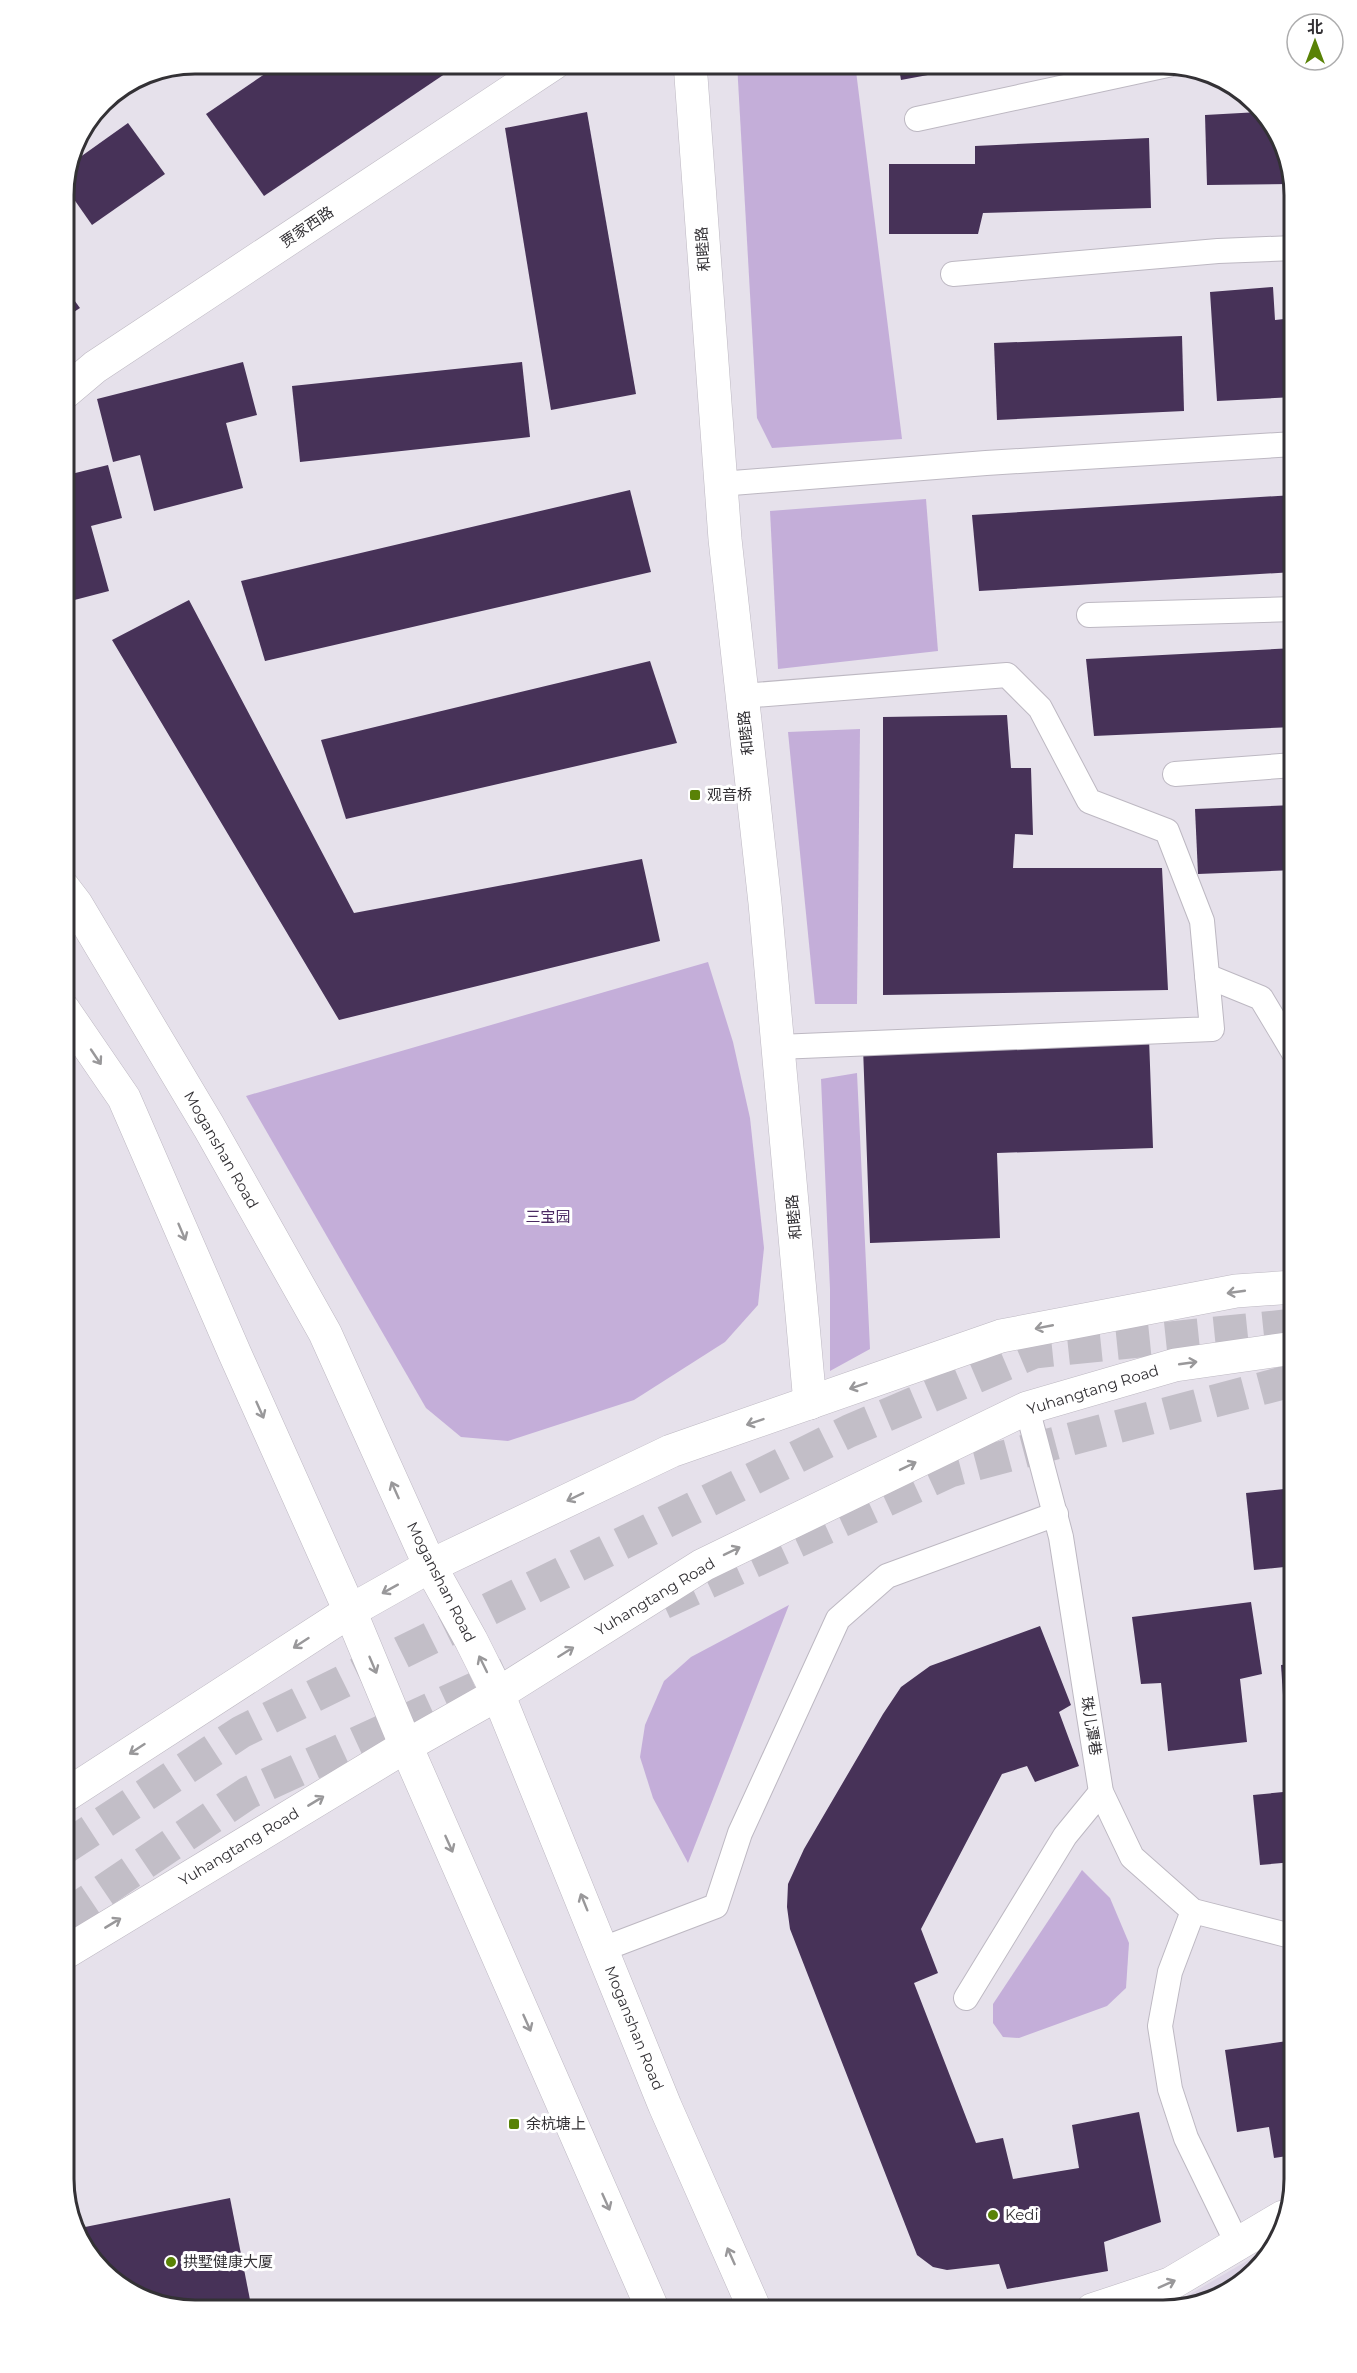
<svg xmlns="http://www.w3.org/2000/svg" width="1357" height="2373" font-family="Montserrat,'Noto Sans SC',sans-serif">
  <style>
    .built { fill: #dcd4e5 }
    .green { fill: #c4aed9 }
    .building { fill: #473258 }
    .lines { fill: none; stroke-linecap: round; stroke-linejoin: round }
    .secondary-tunnel { stroke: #c2bec7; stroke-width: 33; stroke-dasharray: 33 16; stroke-linecap: butt }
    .service-casing { stroke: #bdb8c2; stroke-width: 26 }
    .minor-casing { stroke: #bdb8c2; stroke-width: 34 }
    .tertiary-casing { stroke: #bdb8c2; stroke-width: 34 }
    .secondary-casing { stroke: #bdb8c2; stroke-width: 34 }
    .primary-casing { stroke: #bdb8c2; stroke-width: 34 }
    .service { stroke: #fff; stroke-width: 24 }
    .minor { stroke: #fff; stroke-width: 33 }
    .tertiary { stroke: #fff; stroke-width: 33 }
    .secondary { stroke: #fff; stroke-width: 33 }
    .primary { stroke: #fff; stroke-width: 33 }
    .oneway { stroke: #99989a }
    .poi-dot { fill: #598206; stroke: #fff; stroke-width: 2 }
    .labels { text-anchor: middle; stroke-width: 6; stroke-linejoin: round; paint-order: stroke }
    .street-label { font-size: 15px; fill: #333135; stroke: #fff }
    .poi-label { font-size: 15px; fill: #333135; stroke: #fff; text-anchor: start }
    .park-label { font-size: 15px; fill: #4a2a62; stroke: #fff }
    .rim { fill: none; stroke: #333135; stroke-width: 3 }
  </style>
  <rect width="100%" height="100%" fill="#e6e1eb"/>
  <!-- built -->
  <polygon class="built" points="1274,2245 1272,2251 1220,2297 1163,2310"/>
  <!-- green -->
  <g class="green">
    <polygon points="737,63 855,63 902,439 772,448 757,418"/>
    <polygon points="926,499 938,651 778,669 770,511"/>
    <polygon points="860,729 857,1004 815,1004 788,732"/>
    <polygon points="708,962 733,1042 750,1118 764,1248 758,1305 725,1342 634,1400 508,1441 461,1437 426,1408 246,1096"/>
    <polygon points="857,1073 870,1349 830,1371 830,1289 821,1079"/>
    <polygon points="789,1605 688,1863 653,1798 640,1757 645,1725 664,1681 691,1657"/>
    <polygon points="1082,1870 1110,1898 1129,1943 1126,1988 1107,2006 1019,2038 1003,2037 993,2023 993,2004"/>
  </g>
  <!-- building -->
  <g class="building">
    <polygon points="197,63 181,74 176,67 195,63"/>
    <polygon points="281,63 461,63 264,196 206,114"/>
    <polygon points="898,63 987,63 987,64 901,80"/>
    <polygon points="112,94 115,99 93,113 102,101"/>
    <polygon points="587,112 636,394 551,410 505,128"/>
    <polygon points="1259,112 1281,137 1291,184 1207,185 1205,115"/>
    <polygon points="128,123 165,174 92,225 64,185 69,165"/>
    <polygon points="1149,138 1151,208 983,213 978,234 889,234 889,164 975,164 975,146"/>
    <polygon points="63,285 80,308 63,319"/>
    <polygon points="1273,287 1275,320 1294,318 1294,397 1217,401 1210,292"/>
    <polygon points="1182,336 1184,411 997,420 994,343"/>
    <polygon points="243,362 257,415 226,423 243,488 154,511 140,455 113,462 97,399"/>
    <polygon points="522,362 530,437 300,462 292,386"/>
    <polygon points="108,465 122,518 91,526 109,591 63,603 63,476"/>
    <polygon points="630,490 651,572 265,661 241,581"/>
    <polygon points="1294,495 1294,572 979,591 972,515"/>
    <polygon points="189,600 354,913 642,859 660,941 339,1020 112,640"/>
    <polygon points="1294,648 1294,727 1094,736 1086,659"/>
    <polygon points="650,661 677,743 346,819 321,740"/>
    <polygon points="1007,715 1011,768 1031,768 1033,835 1015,834 1013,868 1162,868 1168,990 883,995 883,717"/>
    <polygon points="1294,805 1294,870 1198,874 1195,809"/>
    <polygon points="1290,893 1294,893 1294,954 1290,955"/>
    <polygon points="1149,1038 1153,1148 997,1153 1000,1238 870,1243 863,1047"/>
    <polygon points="1294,1488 1294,1566 1254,1570 1246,1493"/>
    <polygon points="1251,1602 1262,1674 1240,1679 1247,1742 1168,1751 1161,1683 1141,1684 1132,1617"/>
    <polygon points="1040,1626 1071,1705 1059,1712 1079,1766 1035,1782 1027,1766 1002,1774 921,1929 938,1973 914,1983 976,2143 1003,2138 1013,2179 1079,2168 1072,2125 1139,2112 1161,2222 1104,2242 1108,2271 1007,2289 999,2264 947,2270 933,2267 917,2255 790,1929 787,1907 788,1884 804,1849 883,1714 901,1687 930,1666"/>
    <polygon points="1294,1664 1294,1738 1286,1739 1281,1665"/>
    <polygon points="1294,1791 1294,1862 1260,1865 1253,1795"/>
    <polygon points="1294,2040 1294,2155 1274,2158 1269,2127 1237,2132 1225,2050"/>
    <polygon points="230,2198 252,2310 186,2310 121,2288 76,2236 75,2229"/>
  </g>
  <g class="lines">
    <!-- secondary-tunnel -->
    <g class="secondary-tunnel">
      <polyline points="663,1603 950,1471 1294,1380"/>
      <polyline points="63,1849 241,1732 849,1431 1034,1352 1294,1325"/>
      <polyline points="63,1918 248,1793 507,1674"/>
    </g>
    <defs>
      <g id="service">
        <polyline points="917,119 1172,64"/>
        <polyline points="953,274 1218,251 1294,248"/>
        <polyline points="720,484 986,463 1294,444"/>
        <polyline points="1089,615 1294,609"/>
        <polyline points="742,696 1007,675 1040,708 1089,801 1167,831 1202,921 1212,1029 778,1047"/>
        <polyline points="1175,774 1294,765"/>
        <polyline points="1207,976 1261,998 1294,1053"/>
        <polyline points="1027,1408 1061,1537 1101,1792 1132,1857 1193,1911 1287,1935 1294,1935"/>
        <polyline points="1193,1911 1170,1972 1160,2026 1170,2089 1186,2138 1237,2243"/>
        <polyline points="603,1949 716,1906 740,1833 838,1619 887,1576 1056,1514"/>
        <polyline points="966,1998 1065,1836 1101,1792"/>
      </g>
      <g id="minor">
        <polyline points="63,394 95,367 554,63"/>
        <polyline points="1092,2310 1170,2284 1283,2217"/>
      </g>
      <polyline id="tertiary" points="690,63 725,539 765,903 810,1403"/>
      <g id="secondary">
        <polyline points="430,1566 671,1451 1001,1336 1236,1291 1294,1287"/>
        <polyline points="498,1694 703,1565 1027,1408 1175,1365 1294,1348"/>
      </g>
      <g id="primary">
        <polyline points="63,887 76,904 209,1127 325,1333 430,1566 471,1640 498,1694 665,2106 755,2310"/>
        <polyline points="63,1009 124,1098 235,1354 350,1611 406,1746 653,2310"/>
        <polyline points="63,1797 350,1611 430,1566"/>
        <polyline points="63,1954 406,1746 498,1694"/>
      </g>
    </defs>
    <!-- service casing -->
    <use href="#service" class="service-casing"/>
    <!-- minor casing -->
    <use href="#minor" class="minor-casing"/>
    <!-- tertiary casing -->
    <use href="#tertiary" class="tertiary-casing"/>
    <!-- secondary casing -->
    <use href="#secondary" class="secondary-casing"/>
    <!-- primary casing -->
    <use href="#primary" class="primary-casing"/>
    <!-- service -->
    <use href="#service" class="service"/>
    <!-- minor -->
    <use href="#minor" class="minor"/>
    <!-- tertiary -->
    <use href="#tertiary" class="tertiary"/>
    <!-- secondary -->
    <use href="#secondary" class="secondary"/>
    <!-- primary -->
    <use href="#primary" class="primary"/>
  </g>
  <!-- one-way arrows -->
  <defs><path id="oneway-shaft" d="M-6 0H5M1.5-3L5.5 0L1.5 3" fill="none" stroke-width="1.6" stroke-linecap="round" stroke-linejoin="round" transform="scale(1.5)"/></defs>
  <g class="oneway">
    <use href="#oneway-shaft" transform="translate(96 1057) rotate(56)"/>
    <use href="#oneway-shaft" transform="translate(182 1232) rotate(67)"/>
    <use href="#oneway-shaft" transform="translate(1236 1292) rotate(172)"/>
    <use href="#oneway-shaft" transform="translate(1044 1327) rotate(169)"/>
    <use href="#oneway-shaft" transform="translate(1188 1363) rotate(-8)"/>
    <use href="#oneway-shaft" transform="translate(858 1386) rotate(161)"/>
    <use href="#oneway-shaft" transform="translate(260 1410) rotate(66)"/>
    <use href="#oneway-shaft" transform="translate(755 1422) rotate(161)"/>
    <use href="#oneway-shaft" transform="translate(908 1466) rotate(-26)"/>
    <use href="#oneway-shaft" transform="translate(395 1490) rotate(-114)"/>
    <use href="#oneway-shaft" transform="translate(575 1497) rotate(154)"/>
    <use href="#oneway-shaft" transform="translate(732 1551) rotate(-26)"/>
    <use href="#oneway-shaft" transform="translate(390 1589) rotate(151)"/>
    <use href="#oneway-shaft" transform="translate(301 1643) rotate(147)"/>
    <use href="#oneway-shaft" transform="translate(566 1652) rotate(-32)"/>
    <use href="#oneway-shaft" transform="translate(483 1664) rotate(-116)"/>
    <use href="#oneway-shaft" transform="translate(373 1665) rotate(67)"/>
    <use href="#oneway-shaft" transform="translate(137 1749) rotate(147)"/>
    <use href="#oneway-shaft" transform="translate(316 1801) rotate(-31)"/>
    <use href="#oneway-shaft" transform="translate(449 1844) rotate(66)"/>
    <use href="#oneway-shaft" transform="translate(584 1902) rotate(-112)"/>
    <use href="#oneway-shaft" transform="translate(113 1923) rotate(-31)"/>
    <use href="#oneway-shaft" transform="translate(527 2023) rotate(66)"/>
    <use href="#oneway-shaft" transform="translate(606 2202) rotate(66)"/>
    <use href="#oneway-shaft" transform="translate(731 2256) rotate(-114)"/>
    <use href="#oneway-shaft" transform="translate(1167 2284) rotate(-24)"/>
  </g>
  <!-- markers -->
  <g class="poi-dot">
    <rect x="689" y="789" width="12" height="12" rx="3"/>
    <rect x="508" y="2118" width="12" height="12" rx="3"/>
    <circle cx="993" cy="2215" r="6"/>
    <circle cx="171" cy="2262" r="6"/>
  </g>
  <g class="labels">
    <!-- street labels -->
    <g class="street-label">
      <text transform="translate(307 227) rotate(-34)" y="5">贾家西路</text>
      <text transform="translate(703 249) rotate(-94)" y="5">和睦路</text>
      <text transform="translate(746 733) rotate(-96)" y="5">和睦路</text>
      <text transform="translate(221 1150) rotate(60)" y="5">Moganshan Road</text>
      <text transform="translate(794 1217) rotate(-95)" y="5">和睦路</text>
      <text transform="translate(1093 1390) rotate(-17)" y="5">Yuhangtang Road</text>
      <text transform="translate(441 1582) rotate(63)" y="5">Moganshan Road</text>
      <text transform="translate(655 1597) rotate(-31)" y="5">Yuhangtang Road</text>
      <text transform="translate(1091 1726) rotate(81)" y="5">珠儿潭巷</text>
      <text transform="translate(239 1847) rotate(-31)" y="5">Yuhangtang Road</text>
      <text transform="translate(634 2028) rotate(68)" y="5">Moganshan Road</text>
    </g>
    <!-- poi labels -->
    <g class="poi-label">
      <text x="707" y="800">观音桥</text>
      <text x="526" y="2129">余杭塘上</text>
      <text x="1005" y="2220">Kedi</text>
      <text x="183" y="2267">拱墅健康大厦</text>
    </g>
    <!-- park labels -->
    <g class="park-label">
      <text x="548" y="1222">三宝园</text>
    </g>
  </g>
  <!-- crop -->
  <path d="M0 0H1357V2373H0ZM195 74H1163A121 121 0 0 1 1284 195V2179A121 121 0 0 1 1163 2300H195A121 121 0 0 1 74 2179V195A121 121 0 0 1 195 74Z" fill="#fff" fill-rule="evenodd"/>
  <path class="rim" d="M195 74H1163A121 121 0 0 1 1284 195V2179A121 121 0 0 1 1163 2300H195A121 121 0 0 1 74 2179V195A121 121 0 0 1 195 74Z"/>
  <!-- north arrow -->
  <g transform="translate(1315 42)"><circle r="28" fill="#ffffff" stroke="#adadae" stroke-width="1.5"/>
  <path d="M0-4.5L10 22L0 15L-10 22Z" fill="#598206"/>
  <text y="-9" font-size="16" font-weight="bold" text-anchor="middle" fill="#333135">北</text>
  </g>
</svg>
